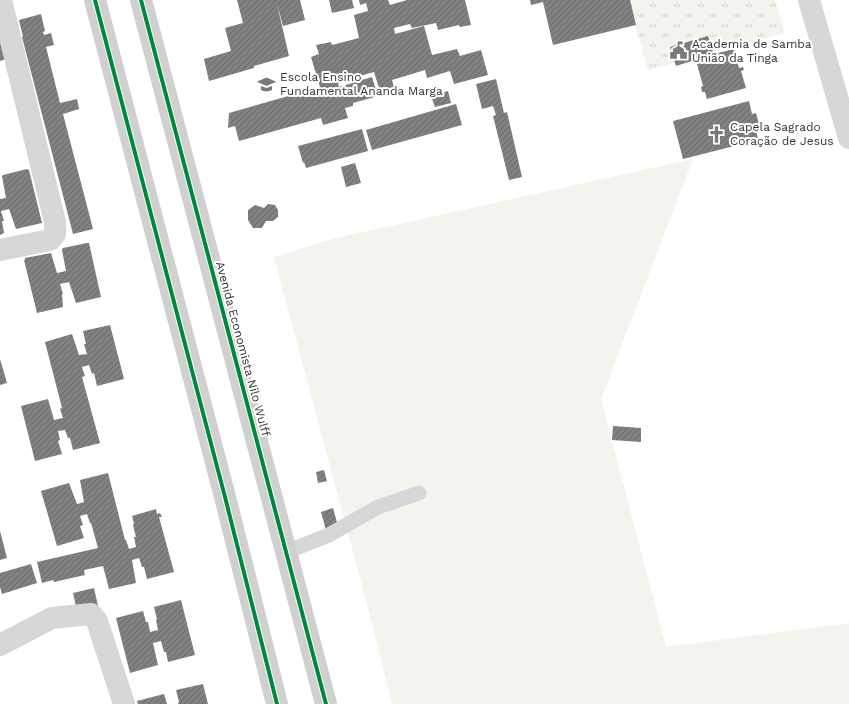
<svg xmlns="http://www.w3.org/2000/svg" width="849" height="704" font-family="'Work Sans',sans-serif">
  <style>
    .grass { fill: #f1f5ed }
    .park { fill: url(#park-tufts) }
    .building { fill: url(#building-hatch) }
    .lines { fill: none; stroke-linecap: round; stroke-linejoin: round }
    .lane { stroke: #d7d7d7; stroke-width: 15 }
    .street { stroke: #d7d7d7; stroke-width: 22 }
    .secondary { stroke: #d0d0d0; stroke-width: 22 }
    .cycleway-casing { stroke: #fff; stroke-width: 6 }
    .cycleway { stroke: #00873e; stroke-width: 4 }
    .labels { text-anchor: middle; stroke-width: 4; stroke-linejoin: round; paint-order: stroke }
    .poi-label { font-size: 12px; fill: #333; stroke: #fff; text-anchor: start }
    .street-label { font-size: 12px; fill: #333; stroke: #fff }
  </style>
  <defs>
    <pattern id="park-tufts" width="24" height="20" patternUnits="userSpaceOnUse"><rect width="24" height="20" fill="#f1f5ed"/><path d="M3 7l-1-3M5 7V3M7 7l1-3M15 17l-1-3M17 17v-4M19 17l1-3" fill="none" stroke="#cfd2cc"/></pattern>
    <pattern id="building-hatch" width="6" height="6" patternUnits="userSpaceOnUse"><rect width="6" height="6" fill="#818181"/><path d="M-1 1l2-2M0 6l6-6M5 7l2-2" fill="none" stroke="#6a6a6a"/></pattern>
  </defs>
  <rect width="100%" height="100%" fill="#fff"/>
  <!-- grass -->
  <polygon class="grass" points="693,159 601,399 666,647 849,623 849,704 392,704 372,623 274,257 336,238"/>
  <!-- park -->
  <polygon class="park" points="628,0 775,0 785,33 648,70"/>
  <!-- building -->
  <g class="building">
    <polygon points="237,0 300,0 305,20 283,26 277,4 289,56 254,66 254,68 209,81 204,59 231,51 225,28 243,23"/>
    <polygon points="329,0 352,0 354,8 332,13"/>
    <polygon points="359,0 388,0 390,5 407,0 465,0 471,25 460,27 459,25 438,30 436,23 412,28 410,24 394,28 395,34 424,26 432,55 457,49 460,56 481,50 488,75 454,84 450,71 427,78 425,70 392,80 394,87 380,91 374,72 338,82 339,87 372,77 378,96 353,103 353,106 345,108 348,118 323,125 321,118 239,141 235,126 228,128 229,113 320,87 311,57 319,54 316,45 331,42 332,45 359,38 354,15 368,11 366,3 360,5"/>
    <polygon points="530,0 630,0 636,25 553,45 543,2 531,5"/>
    <polygon points="41,14 45,31 43,32 44,35 51,33 54,45 46,47 60,103 77,99 79,109 63,114 93,229 73,234 22,37 23,37 19,20"/>
    <polygon points="708,36 714,54 676,66 670,47"/>
    <polygon points="0,41 10,58 0,61"/>
    <polygon points="734,49 739,68 743,67 744,70 741,71 746,88 707,99 705,92 702,92 701,87 703,86 697,64 719,58 718,53"/>
    <polygon points="496,79 504,113 507,112 522,177 509,180 493,116 496,115 493,106 482,109 476,84"/>
    <polygon points="448,91 451,103 435,107 431,96"/>
    <polygon points="749,101 752,114 756,113 760,128 756,129 758,140 683,159 673,121"/>
    <polygon points="456,104 462,125 372,150 366,130"/>
    <polygon points="362,129 368,151 306,168 304,162 303,163 298,146"/>
    <polygon points="355,163 361,183 346,187 341,167"/>
    <polygon points="27,169 29,170 42,223 16,229 9,209 1,211 4,221 2,221 4,233 0,235 0,199 6,198 2,176 3,175"/>
    <polygon points="268,204 275,205 278,210 278,217 273,221 266,221 262,228 253,228 248,220 248,210 255,205 264,208"/>
    <polygon points="87,243 89,243 101,297 76,303 69,282 60,284 63,294 62,294 63,307 37,313 24,260 25,260 25,258 51,253 57,273 66,271 62,250 63,248"/>
    <polygon points="110,325 124,379 97,386 94,373 92,374 89,365 82,367 85,376 82,377 100,443 73,450 70,438 68,438 65,430 58,431 60,440 58,441 62,454 35,461 21,406 48,399 54,420 63,418 60,409 62,408 45,342 72,334 79,355 87,354 84,344 86,344 83,331"/>
    <polygon points="0,359 7,383 0,385"/>
    <polygon points="613,426 641,428 641,442 612,440"/>
    <polygon points="324,470 327,481 318,483 316,472"/>
    <polygon points="108,473 125,540 126,540 129,549 136,547 134,537 136,537 133,525 134,524 132,516 156,509 157,514 160,513 162,517 159,517 174,572 147,579 144,567 142,567 139,558 132,560 136,583 109,589 103,566 84,570 85,575 54,582 53,580 42,583 37,562 98,548 91,523 90,523 87,514 80,516 83,525 80,526 84,538 57,546 41,491 69,483 77,504 84,502 80,480"/>
    <polygon points="333,508 338,526 326,530 321,512"/>
    <polygon points="0,531 7,558 0,560"/>
    <polygon points="31,564 37,583 2,594 0,587 0,573"/>
    <polygon points="94,588 98,606 77,611 73,593"/>
    <polygon points="181,600 195,655 168,662 166,652 164,652 161,641 153,643 158,665 130,673 116,618 143,611 146,622 148,622 150,632 158,630 156,620 157,619 154,607"/>
    <polygon points="203,684 208,704 178,704 179,702 176,690"/>
    <polygon points="164,694 167,704 138,704 137,701"/>
  </g>
  <g class="lines">
    <!-- lane -->
    <polyline class="lane" points="286,552 329,535 378,507 419,493"/>
    <!-- street -->
    <g class="street">
      <polyline points="809,0 849,138"/>
      <polyline points="0,250 50,240 55,234 55,222 1,0"/>
      <polyline points="0,645 52,618 91,614 97,621 124,704"/>
    </g>
    <!-- secondary -->
    <g class="secondary">
      <polyline points="95,0 225,497 277,704"/>
      <polyline points="141,0 326,704"/>
    </g>
    <defs>
      <g id="cycleway">
        <polyline points="95,0 225,497 277,704"/>
        <polyline points="141,0 326,704"/>
      </g>
    </defs>
    <!-- cycleway casing -->
    <use href="#cycleway" class="cycleway-casing"/>
    <!-- cycleway -->
    <use href="#cycleway" class="cycleway"/>
  </g>
  <!-- icons -->
  <defs>
    <symbol id="civic-bare" viewBox="-9 -9 18 18"><path d="M-.6-6.5H3V-4.5H.6V-3L4-1V1h2V6H-6V1h2V-1L-.6-3ZM-1.2 2.5V6h2.4V2.5Z" fill="#7a7a7a" stroke="#fff" stroke-width="2.5" paint-order="stroke"/></symbol>
    <symbol id="school-bare" viewBox="-9 -9 18 18"><path d="M0-5L7-2L0 1L-7-2ZM-4 1L0 2.5L4 1V4Q0 6-4 4Z" fill="#7a7a7a" stroke="#fff" stroke-width="2.5" paint-order="stroke"/></symbol>
    <symbol id="church-bare" viewBox="-9 -9 18 18"><path d="M-1.2-6h2.4v3.5h3.3v2.4h-3.3V6h-2.4V-.1h-3.3v-2.4h3.3Z" fill="#7a7a7a" stroke="#fff" stroke-width="2.5" paint-order="stroke"/></symbol>
  </defs>
  <g fill-rule="evenodd">
    <use href="#civic-bare" x="666" y="38" width="25" height="25"/>
    <use href="#school-bare" x="254" y="72" width="25" height="25"/>
    <use href="#church-bare" x="704" y="122" width="25" height="25"/>
  </g>
  <g class="labels">
    <!-- poi labels -->
    <g class="poi-label">
      <text x="692" y="48">Academia de Samba<tspan x="692" dy="14">União da Tinga</tspan></text>
      <text x="280" y="81">Escola Ensino<tspan x="280" dy="14">Fundamental Ananda Marga</tspan></text>
      <text x="730" y="131">Capela Sagrado<tspan x="730" dy="14">Coração de Jesus</tspan></text>
    </g>
    <!-- street labels -->
    <g class="street-label">
      <text transform="translate(243 349) rotate(75)" y="4">Avenida Economista Nilo Wulff</text>
    </g>
  </g>
</svg>
